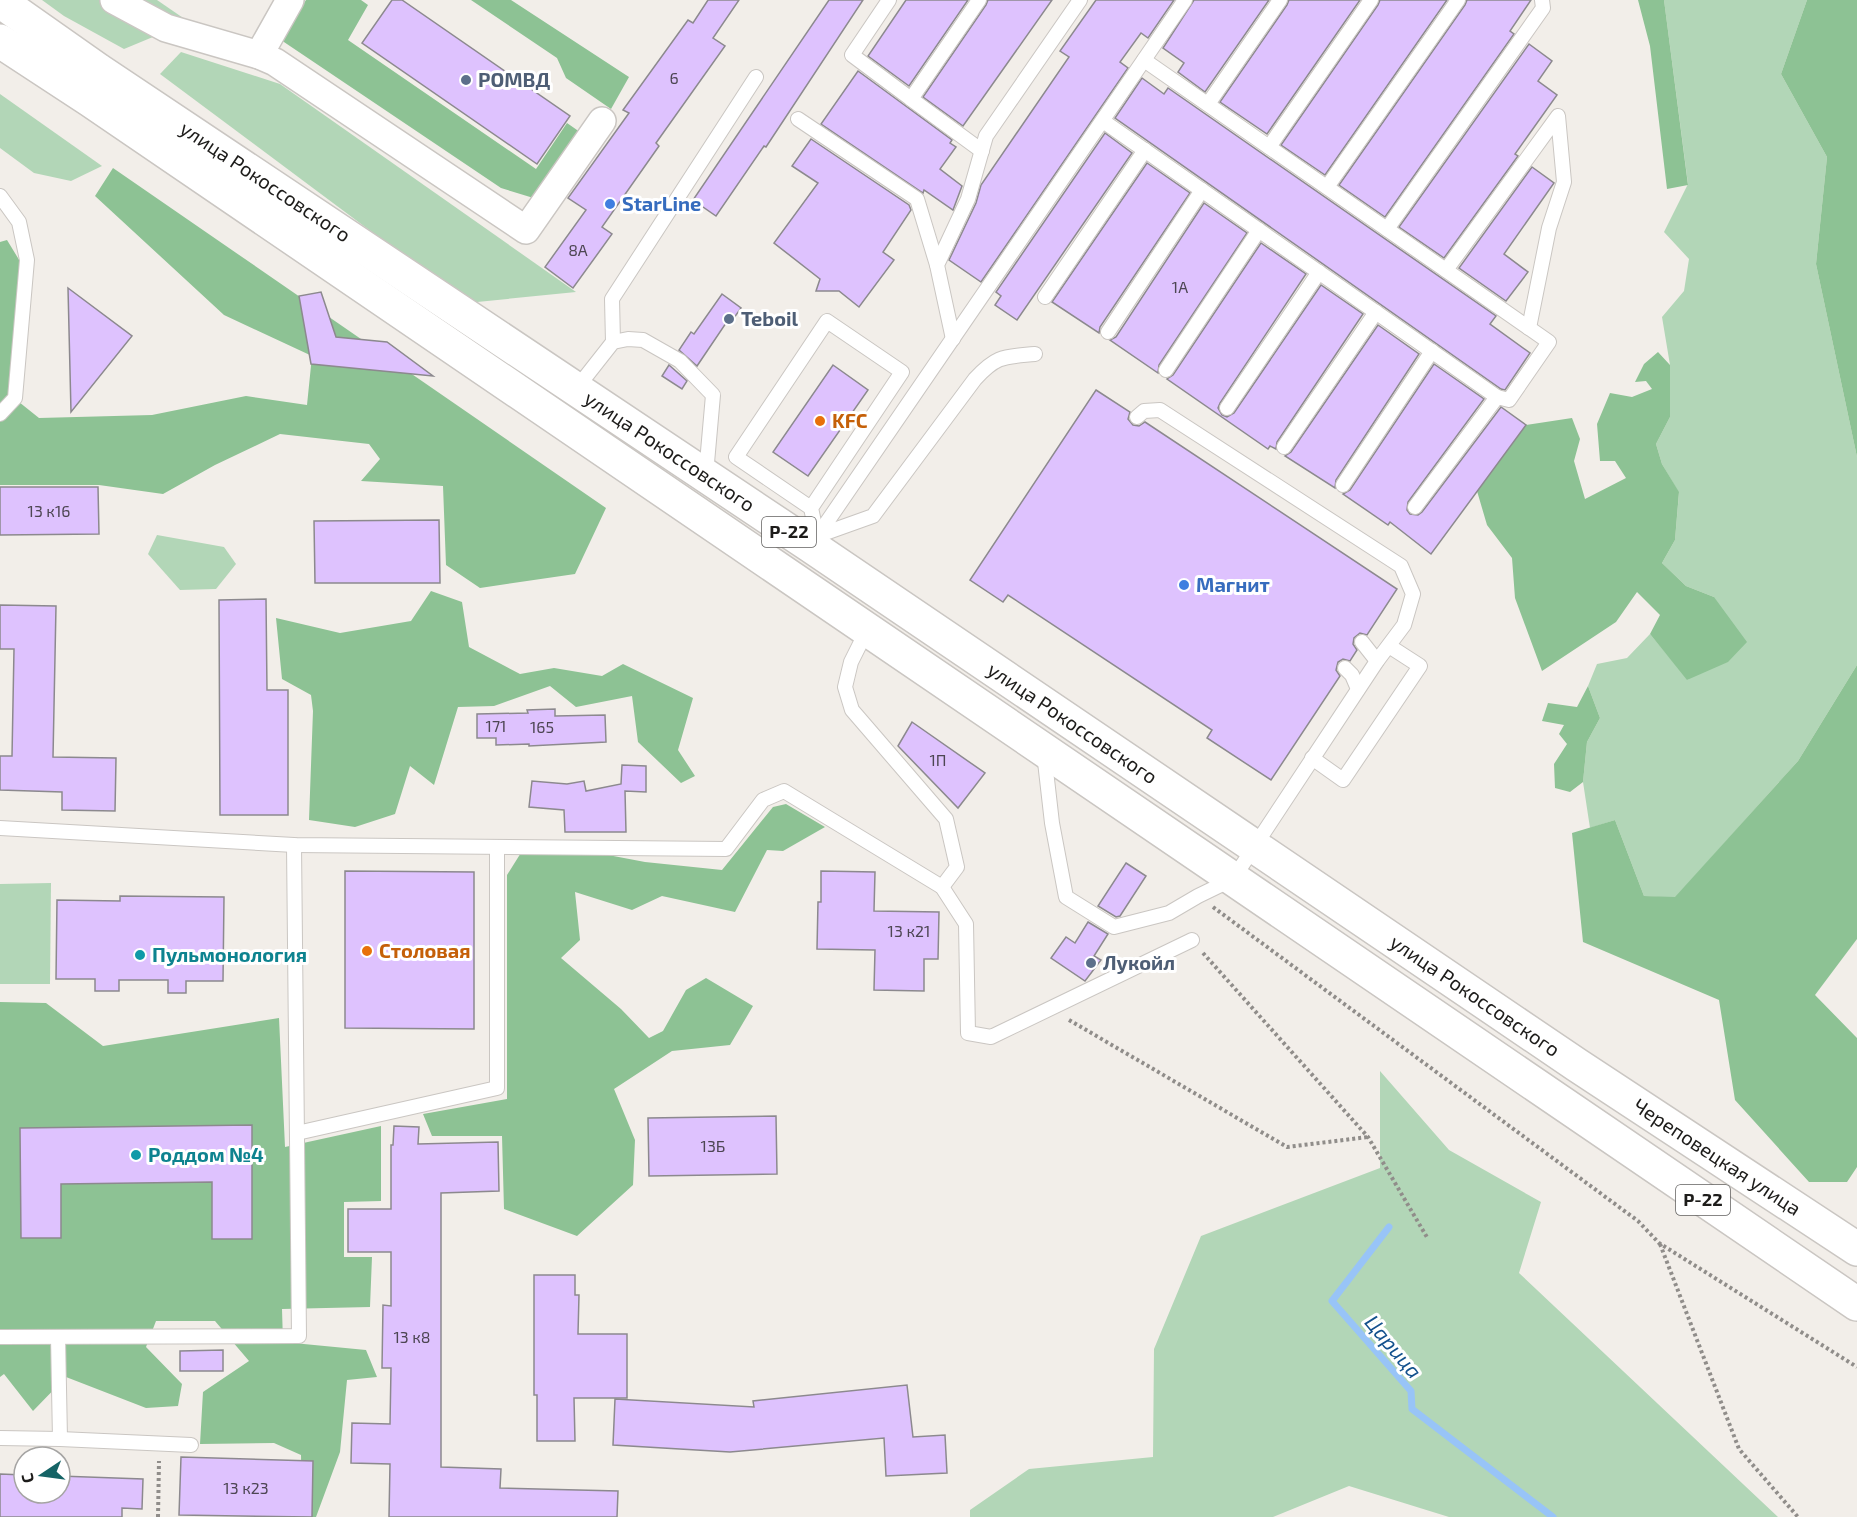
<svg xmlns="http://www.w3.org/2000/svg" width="1857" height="1517" font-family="'Exo 2',sans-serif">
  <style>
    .green { fill: #b2d6b7 }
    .forest { fill: #8dc294 }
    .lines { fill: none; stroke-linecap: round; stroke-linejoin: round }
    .stream { stroke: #98c4f7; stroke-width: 7 }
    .building { fill: #dec2fe; stroke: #8c898e; stroke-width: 1.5 }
    .service-casing { stroke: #cac6c2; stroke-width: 16 }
    .minor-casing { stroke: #cac6c2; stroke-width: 30 }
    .trunk-casing { stroke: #cac6c2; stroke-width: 36 }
    .path { stroke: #908d8a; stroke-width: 4; stroke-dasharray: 3 3; stroke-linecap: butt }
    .service { stroke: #fff; stroke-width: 14 }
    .minor { stroke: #fff; stroke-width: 27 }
    .trunk { stroke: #fff; stroke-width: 33 }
    .service-dot { fill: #5c6f8a; stroke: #fff; stroke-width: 2 }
    .shop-dot { fill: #3f7fe0; stroke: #fff; stroke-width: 2 }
    .food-dot { fill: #e8710a; stroke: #fff; stroke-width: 2 }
    .culture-dot { fill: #0f9aa8; stroke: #fff; stroke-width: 2 }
    .labels { text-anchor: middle; stroke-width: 6; stroke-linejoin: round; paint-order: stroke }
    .number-label { font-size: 16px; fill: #4d4653 }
    .shield { fill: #fff; stroke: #61605f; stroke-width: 1.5 }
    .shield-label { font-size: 18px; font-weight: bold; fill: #1d1c1a }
    .service-label { font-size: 20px; font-weight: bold; fill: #4e5e75; stroke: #fff; text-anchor: start }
    .street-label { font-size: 20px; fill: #1d1c1a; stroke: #fff }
    .shop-label { font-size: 20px; font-weight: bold; fill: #366cbe; stroke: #fff; text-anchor: start }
    .food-label { font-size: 20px; font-weight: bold; fill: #c56008; stroke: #fff; text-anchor: start }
    .culture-label { font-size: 20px; font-weight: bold; fill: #0d838f; stroke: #fff; text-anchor: start }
    .water-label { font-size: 21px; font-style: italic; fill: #13518d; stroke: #fff }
  </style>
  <rect width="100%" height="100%" fill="#f2eee9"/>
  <!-- green -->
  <g class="green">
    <polygon points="42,0 157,0 189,22 124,49 64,16"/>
    <polygon points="1664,0 1807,0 1781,74 1827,157 1816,264 1857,457 1857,665 1798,761 1675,898 1644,896 1615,820 1590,828 1583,782 1587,742 1600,718 1588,686 1597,664 1627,658 1650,634 1688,680 1714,597 1686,586 1662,563 1675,540 1679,493 1662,464 1656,444 1670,417 1670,365 1662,317 1684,291 1689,259 1664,232 1688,184"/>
    <polygon points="181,52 280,84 576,292 467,303 160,74"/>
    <polygon points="0,94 102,166 71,181 34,173 0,148"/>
    <polygon points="157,535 224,547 236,564 216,589 180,590 148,554"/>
    <polygon points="51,883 50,984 0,984 0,884"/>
    <polygon points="1380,1071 1449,1150 1541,1202 1519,1273 1778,1517 1449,1517 1349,1486 1273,1517 970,1517 970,1510 1029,1469 1153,1457 1154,1349 1201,1236 1380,1168"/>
  </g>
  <!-- forest -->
  <g class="forest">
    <polygon points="306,0 361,0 368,5 348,40 536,169 567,123 587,137 540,200 501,188 281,40"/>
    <polygon points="471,0 511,0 629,77 611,109 566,78 557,58"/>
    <polygon points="1638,0 1664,0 1688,185 1667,189 1650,46"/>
    <polygon points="1807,0 1857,0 1857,457 1816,264 1827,157 1781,74"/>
    <polygon points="113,168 606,508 575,574 480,588 446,565 443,486 361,481 380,459 369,444 280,434 215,465 163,494 99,485 0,485 0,242 7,240 21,263 9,394 39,418 152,415 246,396 307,405 312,356 224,315 95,196"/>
    <polygon points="1658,352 1670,365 1670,417 1656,444 1662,464 1679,492 1675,540 1662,563 1686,586 1714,597 1747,642 1728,662 1687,680 1650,634 1660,615 1637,592 1616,622 1542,671 1515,598 1512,558 1487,525 1477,491 1526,425 1572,418 1580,439 1574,461 1585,499 1626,478 1615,461 1600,461 1597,424 1610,393 1632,397 1652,389 1646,381 1635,382 1644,364"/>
    <polygon points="431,591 462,602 469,647 520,674 554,668 602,676 623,664 693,698 678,750 695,776 681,783 638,742 632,696 576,707 550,686 494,706 458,707 434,785 410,766 395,814 355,827 309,820 313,711 311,695 282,679 276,618 340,633 411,621"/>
    <polygon points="1857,665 1857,939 1815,995 1857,1038 1857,1167 1847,1182 1809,1182 1735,1100 1719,1000 1583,942 1572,833 1615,820 1644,896 1675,897 1798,761"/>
    <polygon points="1588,686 1600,718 1587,742 1583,782 1570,792 1555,788 1554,764 1567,744 1559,734 1564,725 1542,721 1548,703 1577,707"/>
    <polygon points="786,804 825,827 783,851 767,850 735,912 662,896 632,910 575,892 580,940 561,958 621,1009 649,1038 663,1031 686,990 706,978 753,1006 730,1045 672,1051 614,1089 635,1140 633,1185 577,1236 504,1209 502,1136 432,1136 423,1114 507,1099 507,875 529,840 645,862 722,870 773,807"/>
    <polygon points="0,1002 46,1003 103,1046 279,1018 285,1147 381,1126 381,1201 344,1202 344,1257 372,1257 370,1307 282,1309 283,1342 366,1350 377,1377 347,1380 340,1452 316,1517 302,1517 301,1455 274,1443 200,1444 203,1392 249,1361 215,1321 156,1321 146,1347 182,1384 178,1406 146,1408 66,1377 33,1411 4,1374 0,1377"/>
  </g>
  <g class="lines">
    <!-- stream -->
    <polyline class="stream" points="1389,1227 1332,1301 1411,1391 1412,1409 1553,1517"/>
  </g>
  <!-- building -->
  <g class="building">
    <polygon points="392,0 402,0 570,116 537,164 362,43"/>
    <polygon points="708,0 739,0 713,38 725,46 656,143 659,146 602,227 612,234 573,288 545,267 586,210 568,198 629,113 623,110 688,20 693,23"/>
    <polygon points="829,0 863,0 766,147 764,146 716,216 693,200"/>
    <polygon points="906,0 968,0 909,86 868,56"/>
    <polygon points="988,0 1052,0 963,126 923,97 986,5"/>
    <polygon points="1096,0 1174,0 1148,38 1141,33 1120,62 1128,68 981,282 949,260 976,203 981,185 1069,57 1060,51"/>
    <polygon points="1194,0 1269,0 1205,92 1178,72 1184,63 1163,48"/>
    <polygon points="1289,0 1360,0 1267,134 1220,102 1287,5"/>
    <polygon points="1380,0 1447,0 1325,175 1281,145 1378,5"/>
    <polygon points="1467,0 1531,0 1510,31 1514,34 1385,217 1339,185 1465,5"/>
    <polygon points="1529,44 1552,61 1538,81 1557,95 1515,154 1518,156 1444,258 1399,227"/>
    <polygon points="858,71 952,140 950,143 956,147 940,169 962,186 953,210 924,190 923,193 821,124"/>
    <polygon points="1142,78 1164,94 1168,88 1496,316 1490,324 1530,353 1505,390 1501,389 1115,118"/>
    <polygon points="1105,133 1132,153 1017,320 995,305 1001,296 996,292"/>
    <polygon points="811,139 909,205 911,210 883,252 894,260 859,307 839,291 816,291 820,279 774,243 818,183 792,166"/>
    <polygon points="1147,163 1190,193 1100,327 1099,333 1052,302"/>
    <polygon points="1532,167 1554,183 1504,254 1528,272 1506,301 1459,268"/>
    <polygon points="1204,203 1247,233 1159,365 1158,373 1110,340 1116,337"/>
    <polygon points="1261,243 1306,274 1220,403 1218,408 1222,415 1227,417 1234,413 1321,285 1363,314 1277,442 1276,449 1270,446 1268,449 1167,379 1173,375"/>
    <polygon points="68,288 132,336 71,412"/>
    <polygon points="321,292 336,337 387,342 433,376 311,364 299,296"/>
    <polygon points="722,294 741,308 729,325 726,323 697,366 679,350 691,332 694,334"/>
    <polygon points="1378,325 1419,354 1336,480 1335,488 1285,456 1291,452"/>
    <polygon points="1434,364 1484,399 1408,502 1407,510 1410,514 1418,515 1422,512 1501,407 1526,425 1431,554 1390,522 1388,525 1343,494 1350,490"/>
    <polygon points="669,365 687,381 682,389 662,376"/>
    <polygon points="833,365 868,390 808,476 773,452"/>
    <polygon points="1096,390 1130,412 1128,419 1133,425 1139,426 1145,422 1397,589 1367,635 1360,633 1354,638 1353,644 1357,650 1350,661 1343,659 1338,662 1336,670 1340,676 1271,780 1207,738 1212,730 1008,595 1003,602 970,580"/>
    <polygon points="0,487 98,487 99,534 0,535"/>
    <polygon points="439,520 440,583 315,583 314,521"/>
    <polygon points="266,599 267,690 288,690 288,815 220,815 219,600"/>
    <polygon points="0,605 56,606 53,757 116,758 115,811 62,810 62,792 0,790 0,756 12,756 14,649 0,649"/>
    <polygon points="555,709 555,716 605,715 606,742 529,746 529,744 496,745 496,738 477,738 477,714 528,713 527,710"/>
    <polygon points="912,722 985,773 958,808 898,746"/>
    <polygon points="622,765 646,766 646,792 625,791 626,832 565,832 564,810 529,807 532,781 567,784 584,781 586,791 621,784"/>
    <polygon points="1126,863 1146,876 1120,916 1116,917 1098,906"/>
    <polygon points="345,871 474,872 474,1029 345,1028"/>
    <polygon points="821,871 875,872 874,911 939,912 938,959 924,959 924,991 874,990 875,950 817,949 818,902 821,902"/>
    <polygon points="120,896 224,897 223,981 186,981 186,993 168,993 168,980 119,980 119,991 95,991 95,979 56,979 57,900 120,901"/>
    <polygon points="1088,922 1108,934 1094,956 1101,960 1085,981 1051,958 1066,937 1075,943"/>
    <polygon points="776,1116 777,1174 649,1176 648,1118"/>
    <polygon points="252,1125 252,1239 212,1239 212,1182 61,1184 61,1238 21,1238 20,1128"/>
    <polygon points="394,1126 419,1127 418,1144 498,1142 499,1191 441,1193 441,1467 501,1469 500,1488 618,1491 617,1517 389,1517 390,1464 351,1463 352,1423 390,1424 391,1368 382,1368 383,1305 391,1306 391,1252 348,1252 348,1209 391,1209 391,1145 393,1145"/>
    <polygon points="534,1275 575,1275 575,1295 579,1295 578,1334 627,1334 627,1398 574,1398 575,1441 537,1441 537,1395 534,1395"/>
    <polygon points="223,1350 223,1371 180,1371 180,1351"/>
    <polygon points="907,1385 913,1437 945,1435 947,1473 886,1476 884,1438 730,1452 613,1445 615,1399 754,1407 753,1401"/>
    <polygon points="181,1457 313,1461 312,1517 179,1515"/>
    <polygon points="0,1474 24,1475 24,1493 60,1493 60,1476 143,1479 142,1509 122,1508 122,1517 0,1517"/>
  </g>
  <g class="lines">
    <defs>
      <g id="service">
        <polyline points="889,0 852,55 911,99"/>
        <polyline points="979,0 911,99 982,151"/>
        <polyline points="1144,60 1549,342 1509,400 1497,397"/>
        <polyline points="1208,104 1280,0"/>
        <polyline points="798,119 917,199 937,265"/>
        <polyline points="1103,121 1497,397 1415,507"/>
        <polyline points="1269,147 1371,0"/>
        <polyline points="1327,187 1458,0"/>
        <polyline points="0,196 19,222 27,260 15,398 0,414"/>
        <polyline points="1387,229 1543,8 1542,0"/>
        <polyline points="1446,270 1558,116 1564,182 1549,228 1529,328"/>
        <polyline points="1045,297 1145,150"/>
        <polyline points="1108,332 1202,190"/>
        <polyline points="953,339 937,265 968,199 986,136 1080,0"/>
        <polyline points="613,342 612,299 756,77"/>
        <polyline points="1166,370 1259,230"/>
        <polyline points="576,389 613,342 628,339 643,340 680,361 713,395 706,474"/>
        <polyline points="1227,408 1319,272"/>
        <polyline points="1284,447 1376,312"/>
        <polyline points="1343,485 1432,351"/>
        <path d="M811 508 902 372 827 321 736 457 811 508 817 536 873 516 975 379C997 355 1004 357 1035 354"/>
        <polyline points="816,538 1185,0"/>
        <polyline points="867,630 851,662 845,687 852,710 946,819 957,867 942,887"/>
        <polyline points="1362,642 1377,661"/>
        <polyline points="1345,668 1352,675 1358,689"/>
        <polyline points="1044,753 1052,823 1066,897 1114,927 1169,913 1198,896 1233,879 1377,661 1404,625 1413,594 1401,566 1160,410 1144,411 1137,417"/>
        <polyline points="1312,758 1343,780 1420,666 1389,646"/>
        <polyline points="0,828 294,845 726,849 763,800 784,791 942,887 966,924 968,1033 991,1037 1192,940"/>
        <polyline points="297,1133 497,1088 497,847"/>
        <polyline points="0,1337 299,1336 294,845"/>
        <polyline points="58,1337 60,1439"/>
        <polyline points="0,1438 60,1439 191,1445"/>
      </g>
      <g id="minor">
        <polyline points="114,0 166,28 259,55 275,62 526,230 602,121"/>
        <polyline points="259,55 290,0"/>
      </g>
      <g id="trunk">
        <path id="s1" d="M0 1 98 70 811 546 1577 1065 1857 1249"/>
        <polyline points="0,41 90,100 1857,1304"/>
      </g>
    </defs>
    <!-- service casing -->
    <use href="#service" class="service-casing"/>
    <!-- minor casing -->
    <use href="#minor" class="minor-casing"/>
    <!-- trunk casing -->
    <use href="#trunk" class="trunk-casing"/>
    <!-- path -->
    <g class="path">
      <polyline points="1213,907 1638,1221 1659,1243 1857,1367"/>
      <polyline points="1203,953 1368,1137 1428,1239"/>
      <polyline points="1069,1020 1287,1147 1368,1137"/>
      <polyline points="1660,1244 1739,1449 1798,1517"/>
      <polyline points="158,1517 159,1461"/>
    </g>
    <!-- service -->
    <use href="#service" class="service"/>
    <!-- minor -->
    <use href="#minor" class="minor"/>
    <!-- trunk -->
    <use href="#trunk" class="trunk"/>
  </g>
  <!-- markers -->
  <g class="service-dot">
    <circle cx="466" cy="80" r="6"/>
    <circle cx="729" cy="319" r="6"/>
    <circle cx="1091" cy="963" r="6"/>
  </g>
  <g class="shop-dot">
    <circle cx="610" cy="204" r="6"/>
    <circle cx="1184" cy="585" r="6"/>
  </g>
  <g class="food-dot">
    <circle cx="820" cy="421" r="6"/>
    <circle cx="367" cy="951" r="6"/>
  </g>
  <g class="culture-dot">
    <circle cx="140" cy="955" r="6"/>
    <circle cx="136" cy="1155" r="6"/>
  </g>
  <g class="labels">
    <!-- number labels -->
    <g class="number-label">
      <text x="674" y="84">6</text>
      <text x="578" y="256">8А</text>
      <text x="1180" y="293">1А</text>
      <text x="49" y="517">13 к16</text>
      <text x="496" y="732">171</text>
      <text x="542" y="733">165</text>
      <text x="938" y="766">1П</text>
      <text x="909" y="937">13 к21</text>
      <text x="713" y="1152">13Б</text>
      <text x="412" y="1343">13 к8</text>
      <text x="246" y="1494">13 к23</text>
    </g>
    <!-- shield labels -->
    <g class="shield">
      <rect x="762" y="517" width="54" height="30" rx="4.5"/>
      <rect x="1676" y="1185" width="54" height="30" rx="4.5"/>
    </g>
    <g class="shield-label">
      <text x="789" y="538">Р-22</text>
      <text x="1703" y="1206">Р-22</text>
    </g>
    <!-- service labels -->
    <g class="service-label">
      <text x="478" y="87">РОМВД</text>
      <text x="741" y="326">Teboil</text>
      <text x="1103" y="970">Лукойл</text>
    </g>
    <!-- street labels -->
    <g class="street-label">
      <text dy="7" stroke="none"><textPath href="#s1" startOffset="321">улица Рокоссовского</textPath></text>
      <text dy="7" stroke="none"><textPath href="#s1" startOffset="807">улица Рокоссовского</textPath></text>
      <text dy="7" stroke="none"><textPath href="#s1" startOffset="1293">улица Рокоссовского</textPath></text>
      <text dy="7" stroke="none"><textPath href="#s1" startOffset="1779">улица Рокоссовского</textPath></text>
      <text dy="7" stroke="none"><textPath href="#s1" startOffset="2070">Череповецкая улица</textPath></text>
    </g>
    <!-- shop labels -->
    <g class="shop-label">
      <text x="622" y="211">StarLine</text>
      <text x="1196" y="592">Магнит</text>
    </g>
    <!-- food labels -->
    <g class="food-label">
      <text x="832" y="428">KFC</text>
      <text x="379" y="958">Столовая</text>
    </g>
    <!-- culture labels -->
    <g class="culture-label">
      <text x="152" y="962">Пульмонология</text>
      <text x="148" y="1162">Роддом №4</text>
    </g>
    <!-- water labels -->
    <g class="water-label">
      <text transform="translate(1393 1347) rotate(50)" y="7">Царица</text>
    </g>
  </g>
  <!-- north arrow -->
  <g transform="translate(42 1475) rotate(257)"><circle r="28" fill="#ffffff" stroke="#a5a4a3" stroke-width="1.5"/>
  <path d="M0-4.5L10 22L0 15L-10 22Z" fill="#156466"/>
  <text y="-9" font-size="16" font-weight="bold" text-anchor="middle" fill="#1d1c1a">С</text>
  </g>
</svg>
